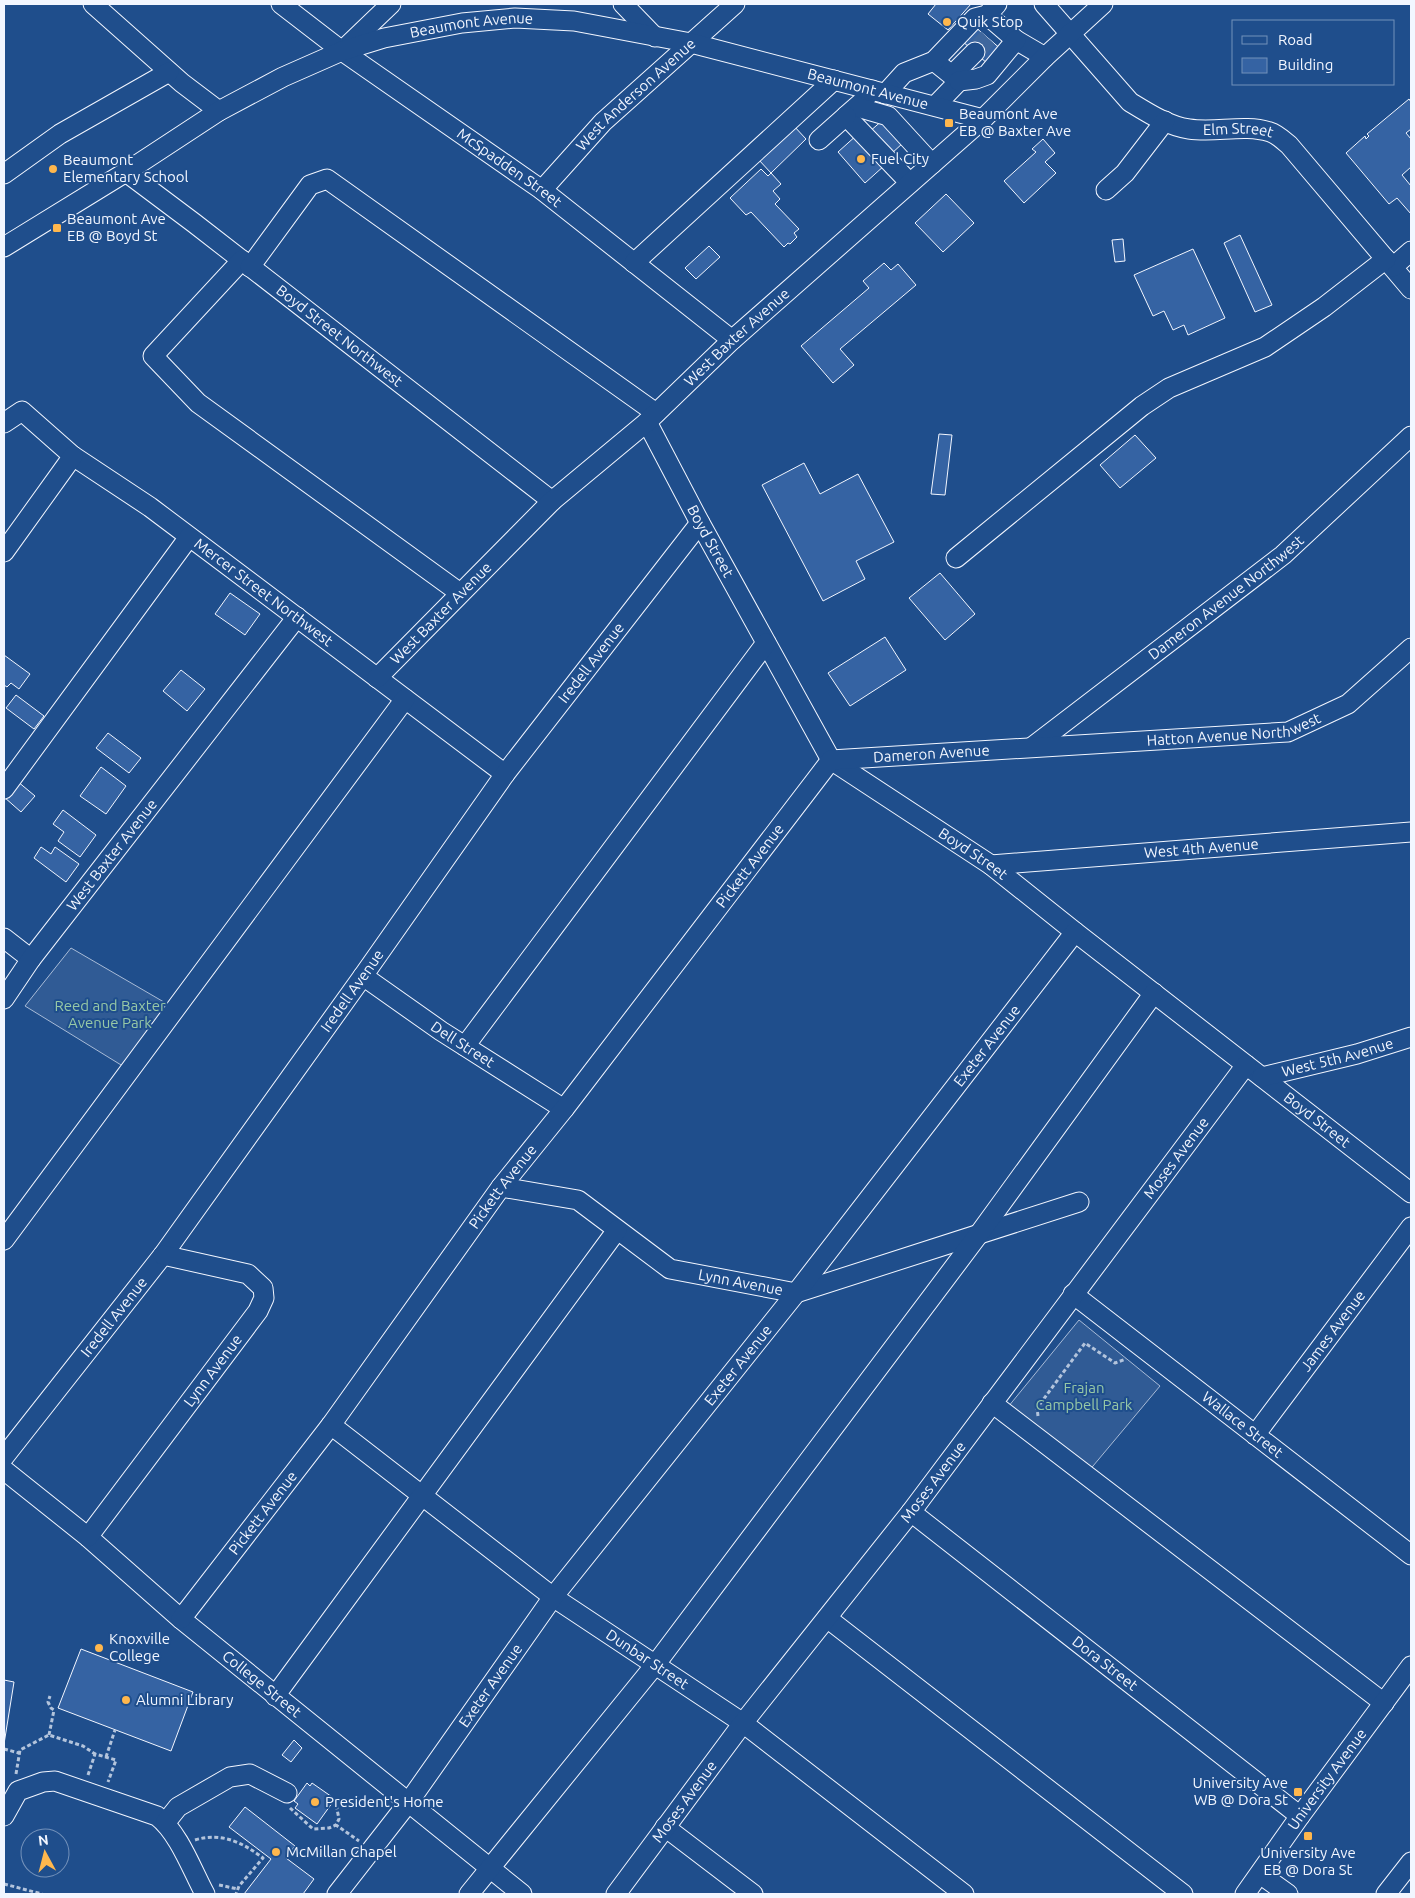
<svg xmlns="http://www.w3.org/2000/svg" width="1415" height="1898" font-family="Ubuntu,sans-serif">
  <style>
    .built { fill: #305b95; stroke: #a8bbd7 }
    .building { fill: #3563a3; stroke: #f2f6ff }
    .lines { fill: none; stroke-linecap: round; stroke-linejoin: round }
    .minor-tunnel { stroke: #3f679d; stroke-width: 19; stroke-dasharray: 19 9; stroke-linecap: butt }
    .minor-casing { stroke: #f2f6ff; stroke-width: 21 }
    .path { stroke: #b3c4dc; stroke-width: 3; stroke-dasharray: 4 2.5; stroke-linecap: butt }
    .minor { stroke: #1f4e8c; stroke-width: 19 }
    .poi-dot { fill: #ffb74d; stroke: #1f4e8c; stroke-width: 2 }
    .labels { text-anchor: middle; stroke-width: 4; stroke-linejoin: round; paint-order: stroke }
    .poi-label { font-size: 15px; fill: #f2f6ff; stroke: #1f4e8c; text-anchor: start }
    .street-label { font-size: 15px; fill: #f2f6ff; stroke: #1f4e8c }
    .park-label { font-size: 15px; fill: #97c8a6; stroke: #1f4e8c }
  </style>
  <rect width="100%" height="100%" fill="#1f4e8c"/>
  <!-- built -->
  <g class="built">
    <polygon points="71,948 169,1005 126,1068 25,1006"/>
    <polygon points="1079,1320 1160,1386 1088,1472 1008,1407"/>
  </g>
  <!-- building -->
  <g class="building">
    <polygon points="936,4 971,4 948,30 928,14"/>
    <polygon points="974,26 1002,50 989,65 961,40"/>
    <polygon points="1409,99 1411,102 1411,129 1406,133 1411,139 1411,167 1402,175 1411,186 1411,214 1397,198 1389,204 1346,153 1365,136 1366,139 1369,136 1367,134"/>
    <polygon points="884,119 904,142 890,155 869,132"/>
    <polygon points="793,125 806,139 771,173 758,159"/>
    <polygon points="858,134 885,165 865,183 838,152"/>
    <polygon points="1043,139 1055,153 1045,162 1056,173 1024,203 1004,181 1036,152 1032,149"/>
    <polygon points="761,169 768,176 771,173 781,184 773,191 780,199 775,204 799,229 794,233 797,237 790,244 788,243 784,247 751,212 746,215 730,198"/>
    <polygon points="946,194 974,223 943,252 915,223"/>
    <polygon points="1240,235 1272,305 1255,312 1224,243"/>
    <polygon points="1123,239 1125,261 1115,262 1112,240"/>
    <polygon points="709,246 720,257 696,279 685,268"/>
    <polygon points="1193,249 1225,318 1188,335 1184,325 1173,330 1164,311 1153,316 1134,275"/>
    <polygon points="884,263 891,270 898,264 916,285 840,349 854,365 833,383 801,346 869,288 863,281"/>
    <polygon points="939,434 952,435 945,495 931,494"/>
    <polygon points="1135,435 1156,458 1120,488 1100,465"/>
    <polygon points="804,463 820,494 858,474 894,542 856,561 865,579 823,601 762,485"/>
    <polygon points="940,573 975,614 945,640 909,598"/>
    <polygon points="230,593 260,614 245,635 215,614"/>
    <polygon points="885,637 906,670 850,706 828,673"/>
    <polygon points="4,655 30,674 19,689 11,683 7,687 4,685"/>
    <polygon points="181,670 205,689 187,711 163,691"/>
    <polygon points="16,695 44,716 34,729 6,708"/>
    <polygon points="108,733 141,758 129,773 96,748"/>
    <polygon points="101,767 126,786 106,814 80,796"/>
    <polygon points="17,781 35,796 21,812 4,797"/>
    <polygon points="63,810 96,835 80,857 58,841 64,832 53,824"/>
    <polygon points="41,847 51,854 55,847 79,864 66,882 34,858"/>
    <polygon points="81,1649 193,1692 171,1751 58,1708"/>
    <polygon points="4,1680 14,1682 4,1744"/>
    <polygon points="294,1740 302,1748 291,1762 282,1755"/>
    <polygon points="307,1783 310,1786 312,1783 335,1799 317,1824 295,1808 298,1804 294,1801"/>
    <polygon points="245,1807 295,1846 286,1858 314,1879 303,1894 244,1894 271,1859 229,1827"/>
  </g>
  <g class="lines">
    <!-- minor-tunnel -->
    <polyline class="minor-tunnel" points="975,52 988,38"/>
    <defs>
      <g id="minor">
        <polyline points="93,4 182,83 219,111"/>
        <path id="s1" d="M281 4 342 51 542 190 732 340"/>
        <polyline points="623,4 655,37"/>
        <path id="s2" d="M1044 4 1130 102C1148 113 1168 126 1189 129 1216 133 1244 124 1270 132 1277 134 1284 141 1289 145L1411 289"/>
        <polyline points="987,15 1016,40 1045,57"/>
        <polyline points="345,48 391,4"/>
        <polyline points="934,61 959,81 935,106"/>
        <polyline points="952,75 975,52"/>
        <polyline points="959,81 976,79 987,75 1016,40"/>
        <polyline points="872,90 862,102 846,116 910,183"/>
        <polyline points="885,94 904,73 934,61 975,18 987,15 997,4"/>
        <polyline points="857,107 888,116 932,164"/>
        <polyline points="819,140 846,116"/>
        <path id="s3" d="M126 172 194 223 552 501"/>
        <polyline points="4,174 60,134 169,72"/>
        <path id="s4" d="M542 190 603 122 735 4"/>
        <polyline points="1106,190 1125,173 1165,121"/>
        <path id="s5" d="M4 247 126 172 219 111 283 77 342 51 384 38 462 23 515 18 574 21 691 43 983 119"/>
        <polyline points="242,260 153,356 198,403 460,593"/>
        <polyline points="634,263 834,80"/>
        <polyline points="250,267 310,185 327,179 656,413"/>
        <polyline points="1393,267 1411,251"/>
        <path id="s6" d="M647 422 700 523 831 760 991 865 1075 932 1411 1193"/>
        <path id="s7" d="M4 423 22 411 73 456 150 507 505 774"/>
        <polyline points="4,552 73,456"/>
        <polyline points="956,558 1142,406 1169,388 1265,347 1324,307 1386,259"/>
        <path id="s8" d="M377 678 552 501 647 422 732 340 983 119 1045 57 1103 4"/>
        <path id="s9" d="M1032 747 1283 555 1411 436"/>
        <polyline points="4,789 189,537"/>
        <path id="s10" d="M991 865 1411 832"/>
        <polyline points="4,938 31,959"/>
        <path id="s11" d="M363 976 441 1031 564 1109"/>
        <path id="s12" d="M4 999 31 959 297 617"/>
        <polyline points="465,1046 766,643"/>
        <path id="s13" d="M1262 1077 1357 1054 1411 1037"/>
        <path id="s14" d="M501 1187 578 1200 670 1269 796 1293 1079 1202"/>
        <polyline points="4,1240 405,699"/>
        <path id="s15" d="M1073 1294 1411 1555"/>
        <polyline points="992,1403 1384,1703"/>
        <path id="s16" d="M331 1425 553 1597 743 1723 964 1894"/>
        <path id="s17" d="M1255 1435 1411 1227"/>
        <path id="s18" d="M4 1457 163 1255 363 976 505 774 700 523"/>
        <path id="s19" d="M4 1470 88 1537 181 1619 522 1894"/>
        <path id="s20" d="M911 1512 1300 1816"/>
        <path id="s21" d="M88 1537 258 1311 264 1298 263 1288 248 1274 163 1255"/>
        <polyline points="827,1618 1183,1894"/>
        <path id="s22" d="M181 1619 331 1425 501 1187 564 1109 831 760 1288 732 1348 704 1411 648"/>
        <polyline points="275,1696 617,1230"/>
        <path d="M4 1816 18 1791 43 1782 55 1781 157 1816C179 1833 192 1870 205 1894"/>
        <polyline points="166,1822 178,1807 230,1777 250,1774 287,1793"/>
        <polyline points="665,1827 753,1894"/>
        <polyline points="1260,1874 1288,1894"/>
        <path id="s23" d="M337 1894 408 1803 553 1597 796 1293 1075 932"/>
        <polyline points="469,1894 655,1665 979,1234 1154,993"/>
        <path id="s24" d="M616 1894 743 1723 911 1512 1246 1065"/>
        <path id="s25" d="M1245 1894 1300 1816 1411 1666"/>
        <polyline points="1386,1894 1411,1862"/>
      </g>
    </defs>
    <!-- minor casing -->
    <use href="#minor" class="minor-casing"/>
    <!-- path -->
    <g class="path">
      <polyline points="1038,1416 1037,1408 1085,1343 1115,1363 1126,1359"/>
      <polyline points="49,1735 54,1710 51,1708 48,1702 50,1696"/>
      <polyline points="4,1749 19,1753"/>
      <polyline points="106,1757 115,1730"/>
      <polyline points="16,1774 20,1750 49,1735 83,1746 95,1754"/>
      <polyline points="88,1775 95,1754 116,1760 108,1782"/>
      <polyline points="335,1799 339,1819 336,1825 359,1841"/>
      <polyline points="290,1808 313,1829 329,1828 336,1825"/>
      <path d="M195 1840C221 1832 242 1842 263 1858L239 1886 236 1894"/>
      <polyline points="4,1884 42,1894"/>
      <polyline points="219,1885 238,1889"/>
    </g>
    <!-- minor -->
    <use href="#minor" class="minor"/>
  </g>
  <!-- markers -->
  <g class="poi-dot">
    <circle cx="947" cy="22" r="5"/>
    <rect x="944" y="118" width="10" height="10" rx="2.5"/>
    <circle cx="861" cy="159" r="5"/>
    <circle cx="53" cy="169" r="5"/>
    <rect x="52" y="223" width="10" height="10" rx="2.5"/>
    <circle cx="99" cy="1648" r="5"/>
    <circle cx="126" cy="1700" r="5"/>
    <rect x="1293" y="1787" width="10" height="10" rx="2.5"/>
    <circle cx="315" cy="1802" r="5"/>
    <rect x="1303" y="1831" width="10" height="10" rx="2.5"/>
    <circle cx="276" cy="1852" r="5"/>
  </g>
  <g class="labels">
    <!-- poi labels -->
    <g class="poi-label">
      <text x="957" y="27">Quik Stop</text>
      <text x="959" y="119">Beaumont Ave<tspan x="959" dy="17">EB @ Baxter Ave</tspan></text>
      <text x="871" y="164">Fuel City</text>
      <text x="63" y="165">Beaumont<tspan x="63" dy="17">Elementary School</tspan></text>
      <text x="67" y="224">Beaumont Ave<tspan x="67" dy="17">EB @ Boyd St</tspan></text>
      <text x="109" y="1644">Knoxville<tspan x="109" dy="17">College</tspan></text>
      <text x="136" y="1705">Alumni Library</text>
      <text x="1288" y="1788" text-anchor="end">University Ave<tspan x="1288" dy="17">WB @ Dora St</tspan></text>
      <text x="325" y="1807">President's Home</text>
      <text x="286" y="1857">McMillan Chapel</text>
      <text x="1308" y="1858" text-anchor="middle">University Ave<tspan x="1308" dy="17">EB @ Dora St</tspan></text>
    </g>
    <!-- street labels -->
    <g class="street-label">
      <text dy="5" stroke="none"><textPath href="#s5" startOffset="524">Beaumont Avenue</textPath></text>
      <text dy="5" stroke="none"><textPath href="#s5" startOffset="929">Beaumont Avenue</textPath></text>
      <text dy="5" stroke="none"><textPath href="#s4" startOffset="134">West Anderson Avenue</textPath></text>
      <text dy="5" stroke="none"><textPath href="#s2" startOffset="245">Elm Street</textPath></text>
      <text dy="5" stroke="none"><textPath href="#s1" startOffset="281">McSpadden Street</textPath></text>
      <text dy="5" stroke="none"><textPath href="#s3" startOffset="269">Boyd Street Northwest</textPath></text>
      <text dy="5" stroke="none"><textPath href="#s8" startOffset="496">West Baxter Avenue</textPath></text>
      <text dy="5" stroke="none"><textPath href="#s6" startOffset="135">Boyd Street</textPath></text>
      <text dy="5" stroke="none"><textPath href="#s7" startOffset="324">Mercer Street Northwest</textPath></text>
      <text dy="5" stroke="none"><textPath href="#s9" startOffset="245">Dameron Avenue Northwest</textPath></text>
      <text dy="5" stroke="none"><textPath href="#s8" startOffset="91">West Baxter Avenue</textPath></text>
      <text dy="5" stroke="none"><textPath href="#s18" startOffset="988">Iredell Avenue</textPath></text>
      <text dy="5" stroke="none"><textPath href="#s22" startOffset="1482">Hatton Avenue Northwest</textPath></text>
      <text dy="5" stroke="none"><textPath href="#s22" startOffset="1178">Dameron Avenue</textPath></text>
      <text dy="5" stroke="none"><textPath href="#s10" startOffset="211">West 4th Avenue</textPath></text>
      <text dy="5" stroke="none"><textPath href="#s6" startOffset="555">Boyd Street</textPath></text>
      <text dy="5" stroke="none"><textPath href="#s12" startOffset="180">West Baxter Avenue</textPath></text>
      <text dy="5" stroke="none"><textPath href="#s22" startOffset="944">Pickett Avenue</textPath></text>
      <text dy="5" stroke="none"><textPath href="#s18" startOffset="582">Iredell Avenue</textPath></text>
      <text dy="5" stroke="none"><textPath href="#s11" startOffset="121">Dell Street</textPath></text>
      <text dy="5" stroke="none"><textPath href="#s23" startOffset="1069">Exeter Avenue</textPath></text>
      <text dy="5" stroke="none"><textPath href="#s13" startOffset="78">West 5th Avenue</textPath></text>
      <text dy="5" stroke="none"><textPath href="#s6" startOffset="990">Boyd Street</textPath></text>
      <text dy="5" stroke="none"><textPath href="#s24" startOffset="925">Moses Avenue</textPath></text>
      <text dy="5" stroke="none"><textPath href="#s22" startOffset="539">Pickett Avenue</textPath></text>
      <text dy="5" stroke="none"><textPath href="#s14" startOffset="265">Lynn Avenue</textPath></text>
      <text dy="5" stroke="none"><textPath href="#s18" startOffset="178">Iredell Avenue</textPath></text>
      <text dy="5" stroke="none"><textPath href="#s17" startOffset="130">James Avenue</textPath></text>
      <text dy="5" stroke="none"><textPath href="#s23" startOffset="664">Exeter Avenue</textPath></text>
      <text dy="5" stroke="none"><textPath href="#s21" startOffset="208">Lynn Avenue</textPath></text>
      <text dy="5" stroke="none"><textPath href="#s15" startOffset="214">Wallace Street</textPath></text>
      <text dy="5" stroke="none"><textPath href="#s24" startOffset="520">Moses Avenue</textPath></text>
      <text dy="5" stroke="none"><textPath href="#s22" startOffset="134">Pickett Avenue</textPath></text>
      <text dy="5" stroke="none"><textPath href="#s16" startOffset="394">Dunbar Street</textPath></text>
      <text dy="5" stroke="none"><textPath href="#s20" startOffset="246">Dora Street</textPath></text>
      <text dy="5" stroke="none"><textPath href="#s19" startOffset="335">College Street</textPath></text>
      <text dy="5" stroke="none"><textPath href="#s23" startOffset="259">Exeter Avenue</textPath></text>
      <text dy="5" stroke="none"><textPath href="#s25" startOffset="141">University Avenue</textPath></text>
      <text dy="5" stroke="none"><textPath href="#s24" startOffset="115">Moses Avenue</textPath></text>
    </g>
    <!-- park labels -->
    <g class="park-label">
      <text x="110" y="1011">Reed and Baxter<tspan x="110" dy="17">Avenue Park</tspan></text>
      <text x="1084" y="1393">Frajan<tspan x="1084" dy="17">Campbell Park</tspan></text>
    </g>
  </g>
  <!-- border -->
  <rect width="1415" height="1898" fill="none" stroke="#f2f6ff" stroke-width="10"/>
  <!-- legend -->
  <rect x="1232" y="20" width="162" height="65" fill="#1f4e8c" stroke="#7391ba"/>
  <rect x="1242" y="36" width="25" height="8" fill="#1f4e8c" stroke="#7391ba"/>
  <text x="1278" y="45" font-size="15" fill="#f2f6ff">Road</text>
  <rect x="1242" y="58" width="25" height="15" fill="#3563a3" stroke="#7391ba"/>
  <text x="1278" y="70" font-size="15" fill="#f2f6ff">Building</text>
  <!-- north arrow -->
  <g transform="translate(45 1853) rotate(353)"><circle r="24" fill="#1f4e8c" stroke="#7391ba"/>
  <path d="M0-4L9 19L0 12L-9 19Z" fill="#ffb74d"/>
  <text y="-8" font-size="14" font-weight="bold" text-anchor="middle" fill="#f2f6ff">N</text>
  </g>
</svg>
